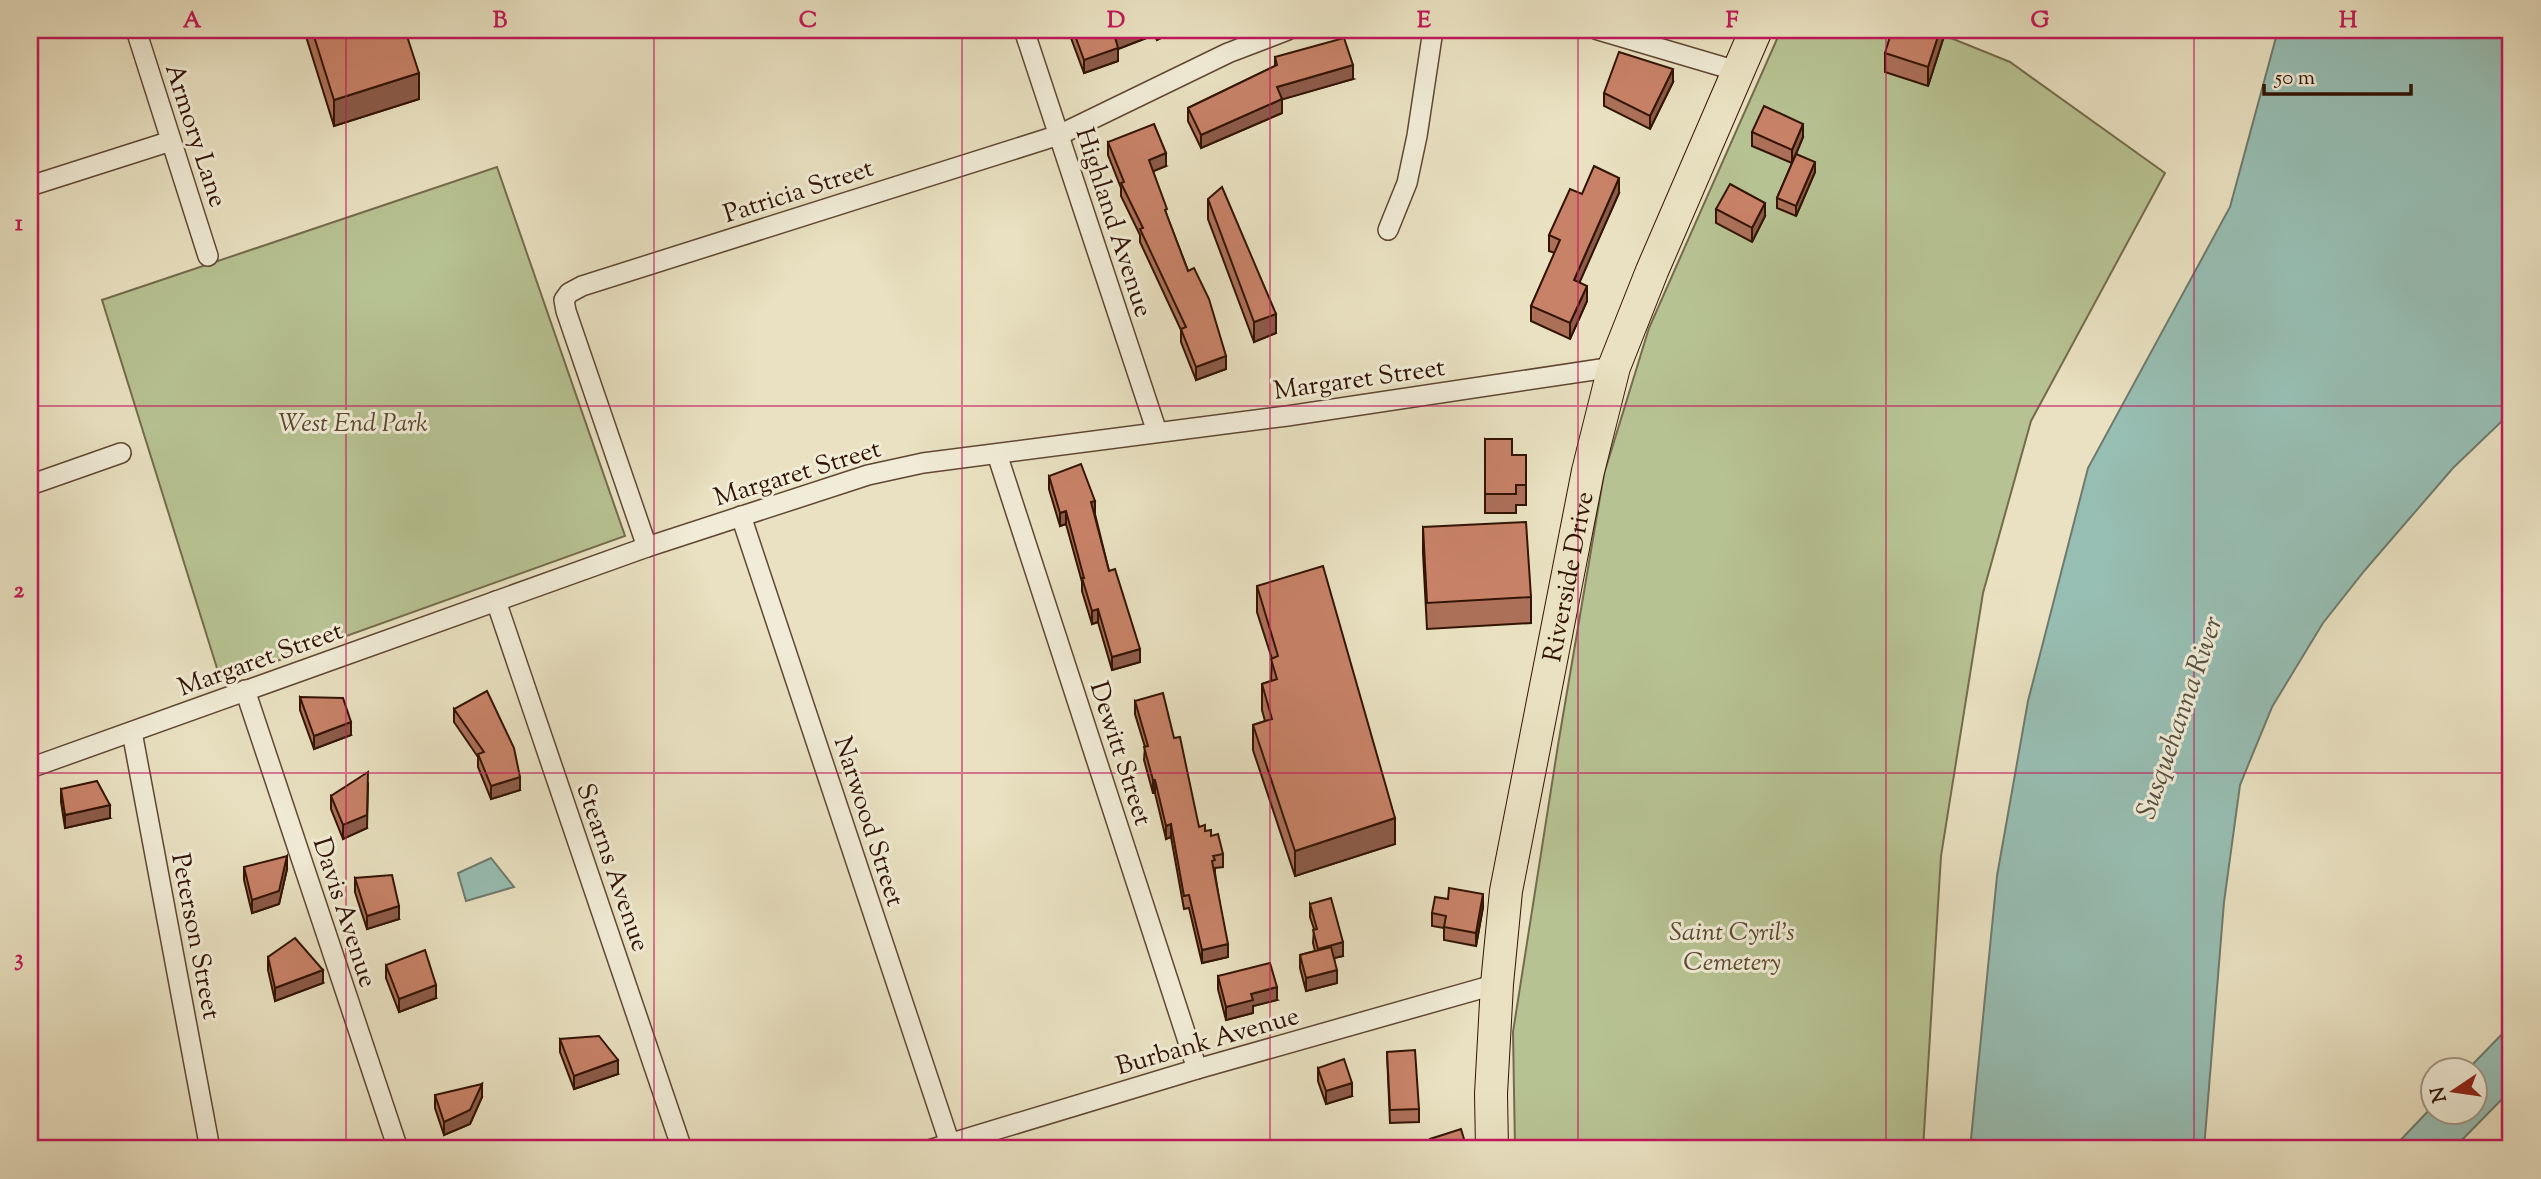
<svg xmlns="http://www.w3.org/2000/svg" width="2541" height="1179" font-family="'Sorts Mill Goudy',serif">
  <style>
    .green { fill: #b7c292; stroke: #756b4b; stroke-width: 2 }
    .water { fill: #97beb3; stroke: #6f7a6d; stroke-width: 2 }
    .lines { fill: none; stroke-linecap: round; stroke-linejoin: round }
    .minor-casing { stroke: #604733; stroke-width: 22 }
    .primary-casing { stroke: #331404; stroke-width: 34 }
    .minor { stroke: #f1ecd7; stroke-width: 19 }
    .primary { stroke: #e9e1c1; stroke-width: 32 }
    .wall { fill: #ac7059; stroke: #331404; stroke-width: 2 }
    .shaded-wall { fill: #8c5b49; stroke: #331404; stroke-width: 2 }
    .building { fill: #c88268; stroke: #331404; stroke-width: 2 }
    .grid { fill: none; stroke: #c2185b; stroke-width: 2; stroke-opacity: 0.55 }
    .labels { text-anchor: middle; stroke-width: 6; stroke-linejoin: round; paint-order: stroke }
    .street-label { font-size: 26px; fill: #331404; stroke: #f1ecd7 }
    .park-label { font-size: 26px; font-style: italic; fill: #5b482f; stroke: #f1ecd7 }
    .water-label { font-size: 28px; font-style: italic; fill: #565041; stroke: #f1ecd7 }
    .neatline { fill: none; stroke: #c2185b; stroke-width: 2.5 }
    .grid-label { font-size: 23px; text-anchor: middle; font-weight: bold; fill: #c2185b }
  </style>
  <rect width="100%" height="100%" fill="#e9e1c1"/>
  <filter id="stains"><feTurbulence type="fractalNoise" baseFrequency=".00286" numOctaves="4"/><feColorMatrix values="0 0 0 0 .2 0 0 0 0 .09 0 0 0 0 .02 0 0 0 .5 -.17"/></filter>
  <radialGradient id="worn" r=".72"><stop offset=".6" stop-color="#630" stop-opacity="0"/><stop offset="1" stop-color="#630" stop-opacity=".3"/></radialGradient>
  <!-- green -->
  <g class="green">
    <polygon points="1781,30 1931,30 2010,62 2165,173 2031,421 1983,593 1941,856 1923,1149 1515,1149 1513,1032 1558,745 1604,474 1649,328"/>
    <polygon points="497,167 625,536 221,681 102,300"/>
  </g>
  <!-- water -->
  <g class="water">
    <polygon points="2278,30 2511,30 2509,70 2511,71 2511,417 2502,421 2453,468 2365,570 2323,623 2272,707 2240,785 2224,902 2204,1149 1970,1149 1997,876 2028,701 2088,468 2230,207"/>
    <polygon points="491,858 514,887 466,901 458,873"/>
    <polygon points="2511,1025 2511,1090 2453,1149 2392,1149 2432,1107 2432,1112 2474,1112 2474,1070 2467,1070"/>
  </g>
  <g class="lines">
    <defs>
      <g id="minor">
        <polyline points="136,30 208,256"/>
        <polyline points="1024,30 1157,432"/>
        <polyline points="1598,30 1737,71"/>
        <polyline points="30,186 171,141"/>
        <polyline points="1388,230 1407,183 1417,136 1433,30"/>
        <polyline points="997,454 1197,1069"/>
        <polyline points="30,485 121,453"/>
        <polyline points="741,516 950,1144"/>
        <polyline points="647,547 566,311 564,300 569,293 582,286 1059,135 1228,53 1288,30"/>
        <polyline points="496,601 682,1149"/>
        <polyline points="245,690 398,1149"/>
        <polyline points="132,732 210,1149"/>
        <polyline points="30,768 647,547 868,475 923,463 1287,416 1614,367"/>
        <polyline points="932,1149 1197,1069 1497,984"/>
      </g>
      <g id="primary">
        <path id="s1" d="M1492 1149 1491 1094 1497 984 1506 891 1588 471 1614 367 1652 271 1756 30"/>
      </g>
    </defs>
    <!-- minor casing -->
    <use href="#minor" class="minor-casing"/>
    <!-- primary casing -->
    <use href="#primary" class="primary-casing"/>
    <!-- minor -->
    <use href="#minor" class="minor"/>
    <!-- primary -->
    <use href="#primary" class="primary"/>
  </g>
  <!-- wall -->
  <g class="wall">
    <polygon points="304,30 405,30 419,99 334,126"/>
    <polygon points="1068,30 1177,30 1157,40 1154,35 1118,49 1118,61 1084,73"/>
    <polygon points="1944,30 1944,36 1928,86 1885,72 1885,53"/>
    <polygon points="1972,30 1992,30 1990,36"/>
    <polygon points="1275,57 1353,79 1282,99 1282,113 1201,148 1188,121 1188,108 1275,66"/>
    <polygon points="1673,82 1650,129 1604,106 1604,93"/>
    <polygon points="1752,132 1803,137 1796,154 1815,172 1796,216 1777,208 1777,198 1792,163 1752,146"/>
    <polygon points="1108,142 1166,166 1153,171 1167,216 1226,369 1196,380 1181,342 1181,330 1140,242 1140,235 1121,196 1121,188 1108,155"/>
    <polygon points="1619,193 1579,282 1587,301 1570,339 1531,321 1531,306 1555,253 1549,251 1549,235 1582,194"/>
    <polygon points="1208,199 1276,333 1254,342 1208,219"/>
    <polygon points="1716,209 1765,216 1752,242 1716,223"/>
    <polygon points="1485,439 1512,455 1526,455 1526,505 1516,505 1516,513 1485,513"/>
    <polygon points="1049,476 1095,514 1109,571 1140,662 1112,670 1098,622 1092,624 1082,591 1082,582 1066,524 1060,526 1049,489"/>
    <polygon points="1423,527 1531,597 1531,623 1427,629 1423,553"/>
    <polygon points="1257,586 1395,844 1295,876 1253,750 1253,725 1265,721 1262,710 1262,684 1271,681 1272,659 1257,612"/>
    <polygon points="300,697 351,735 314,749 300,710"/>
    <polygon points="1135,701 1174,738 1199,827 1211,836 1223,854 1223,867 1215,868 1215,873 1228,957 1202,963 1189,908 1184,909 1171,837 1166,839 1155,793 1153,793 1144,760 1145,747 1135,714"/>
    <polygon points="454,709 520,790 491,799 478,767 478,757 454,722"/>
    <polygon points="61,789 110,818 65,828 61,802"/>
    <polygon points="331,796 367,828 343,839 331,809"/>
    <polygon points="244,867 287,869 279,904 252,913 244,880"/>
    <polygon points="355,878 399,919 367,929 355,892"/>
    <polygon points="1310,904 1343,956 1334,958 1337,983 1306,991 1300,968 1300,955 1315,951 1313,943 1314,929 1310,917"/>
    <polygon points="1483,907 1476,946 1444,940 1444,928 1432,926 1432,913"/>
    <polygon points="268,957 323,983 275,1001 268,970"/>
    <polygon points="386,965 436,998 399,1012 386,978"/>
    <polygon points="1218,976 1277,1000 1253,1006 1253,1013 1226,1020 1218,989"/>
    <polygon points="560,1039 618,1074 574,1089 560,1052"/>
    <polygon points="1387,1052 1419,1109 1419,1122 1390,1123"/>
    <polygon points="1318,1068 1352,1096 1326,1104 1318,1081"/>
    <polygon points="435,1095 482,1097 470,1124 444,1135 435,1108"/>
  </g>
  <!-- shaded-wall -->
  <g class="shaded-wall">
    <polygon points="1133,30 1154,30 1154,35 1118,49 1118,61 1084,73 1084,60 1115,37"/>
    <polygon points="1157,30 1177,30 1157,40"/>
    <polygon points="1940,30 1944,30 1944,36 1928,86 1928,67"/>
    <polygon points="1353,65 1353,79 1277,101 1277,87"/>
    <polygon points="1673,69 1673,82 1650,129 1650,116"/>
    <polygon points="419,73 419,99 334,126 334,100"/>
    <polygon points="1282,99 1282,113 1201,148 1201,135"/>
    <polygon points="1803,124 1803,137 1792,163 1792,150"/>
    <polygon points="1166,153 1166,166 1149,173 1149,160"/>
    <polygon points="1815,162 1815,172 1796,216 1796,206"/>
    <polygon points="1619,178 1619,193 1574,295 1574,280"/>
    <polygon points="1765,203 1765,216 1752,242 1752,228"/>
    <polygon points="1587,286 1587,301 1570,339 1570,323"/>
    <polygon points="1276,314 1276,333 1254,342 1254,322"/>
    <polygon points="1226,356 1226,369 1196,380 1196,367"/>
    <polygon points="1095,501 1095,514 1091,515 1091,502"/>
    <polygon points="1066,511 1066,524 1060,526 1060,513"/>
    <polygon points="1098,609 1098,622 1092,624 1092,611"/>
    <polygon points="1140,649 1140,662 1112,670 1112,657"/>
    <polygon points="351,722 351,735 314,749 314,736"/>
    <polygon points="520,777 520,790 491,799 491,786"/>
    <rect x="1153" y="780" width="2" height="13"/>
    <polygon points="368,785 367,828 343,839 343,825"/>
    <polygon points="110,805 110,818 65,828 65,815"/>
    <polygon points="1395,818 1395,844 1295,876 1295,851"/>
    <polygon points="1171,824 1171,837 1166,839 1166,826"/>
    <polygon points="287,856 287,869 279,904 252,913 252,900"/>
    <polygon points="1483,894 1483,907 1476,946 1476,933"/>
    <polygon points="399,906 399,919 367,929 367,916"/>
    <polygon points="1343,942 1343,956 1318,962 1318,949"/>
    <polygon points="1228,944 1228,957 1202,963 1202,950"/>
    <polygon points="323,970 323,983 275,1001 275,988"/>
    <polygon points="1337,970 1337,983 1306,991 1306,978"/>
    <polygon points="436,985 436,998 399,1012 399,999"/>
    <polygon points="1277,987 1277,1000 1253,1006 1253,1013 1226,1020 1226,1007 1251,994"/>
    <polygon points="618,1060 618,1074 574,1089 574,1076"/>
    <polygon points="1352,1083 1352,1096 1326,1104 1326,1091"/>
    <polygon points="482,1084 482,1097 470,1124 444,1135 444,1122"/>
  </g>
  <!-- building -->
  <g class="building">
    <polygon points="312,30 405,30 419,73 334,100"/>
    <polygon points="1073,30 1133,30 1115,37 1118,48 1084,60"/>
    <polygon points="1892,30 1940,30 1928,67 1885,53"/>
    <polygon points="1344,38 1353,65 1277,87 1282,99 1201,135 1188,108 1277,65 1275,57"/>
    <polygon points="1619,52 1673,69 1650,116 1604,93"/>
    <polygon points="1764,106 1803,124 1792,150 1752,132"/>
    <polygon points="1154,124 1166,153 1149,160 1167,209 1165,210 1188,271 1194,268 1209,299 1226,356 1196,367 1181,329 1186,327 1140,229 1143,228 1121,183 1124,182 1108,142"/>
    <polygon points="1796,154 1815,162 1796,206 1777,198"/>
    <polygon points="1594,166 1619,178 1574,280 1587,286 1570,323 1531,306 1560,240 1549,235 1570,189 1582,194"/>
    <polygon points="1730,184 1765,203 1752,228 1716,209"/>
    <polygon points="1222,187 1276,314 1254,322 1208,199"/>
    <polygon points="1485,439 1512,439 1512,455 1526,455 1526,485 1516,485 1516,494 1485,494"/>
    <polygon points="1081,464 1095,501 1091,502 1109,571 1115,569 1140,649 1112,657 1098,609 1092,611 1082,578 1084,578 1066,511 1060,513 1049,476"/>
    <polygon points="1526,522 1531,597 1427,603 1423,527"/>
    <polygon points="1323,566 1395,818 1295,851 1253,725 1272,719 1262,684 1277,679 1271,659 1278,656 1257,586"/>
    <polygon points="487,691 514,748 520,777 491,786 478,754 484,752 454,709"/>
    <polygon points="1163,693 1174,738 1180,737 1199,827 1205,825 1205,831 1211,830 1211,836 1218,834 1223,854 1213,856 1215,860 1212,861 1228,944 1202,950 1189,895 1184,896 1171,824 1166,826 1155,780 1153,780 1144,747 1148,746 1135,701"/>
    <polygon points="300,697 343,698 351,722 314,736"/>
    <polygon points="368,772 367,815 343,825 331,796"/>
    <polygon points="97,781 110,805 65,815 61,789"/>
    <polygon points="287,856 279,891 252,900 244,867"/>
    <polygon points="392,875 399,906 367,916 355,878"/>
    <polygon points="1449,888 1483,894 1476,933 1444,927 1446,916 1432,913 1435,897 1448,899"/>
    <polygon points="1331,898 1343,942 1318,949 1313,930 1317,929 1310,904"/>
    <polygon points="295,938 323,970 275,988 268,957"/>
    <polygon points="1331,947 1337,970 1306,978 1300,955"/>
    <polygon points="425,950 436,985 399,999 386,965"/>
    <polygon points="1270,963 1277,987 1251,994 1253,1000 1226,1007 1218,976"/>
    <polygon points="599,1036 618,1060 574,1076 560,1039"/>
    <polygon points="1415,1050 1419,1109 1390,1110 1387,1052"/>
    <polygon points="1344,1059 1352,1083 1326,1091 1318,1068"/>
    <polygon points="482,1084 470,1110 444,1122 435,1095"/>
    <polygon points="1461,1129 1467,1149 1433,1149 1430,1139"/>
  </g>
  <!-- grid -->
  <path class="grid" d="M346 30V1149M654 30V1149M962 30V1149M1270 30V1149M1578 30V1149M1886 30V1149M2194 30V1149M30 406H2511M30 773H2511"/>
  <g class="labels">
    <!-- street labels -->
    <g class="street-label">
      <text transform="translate(197 135) rotate(72)" y="9">Armory Lane</text>
      <text transform="translate(798 190) rotate(-18)" y="9">Patricia Street</text>
      <text transform="translate(1115 222) rotate(72)" y="9">Highland Avenue</text>
      <text transform="translate(1359 378) rotate(-8)" y="9">Margaret Street</text>
      <text transform="translate(797 472) rotate(-17)" y="9">Margaret Street</text>
      <text dy="9" stroke="none"><textPath href="#s1" startOffset="579">Riverside Drive</textPath></text>
      <text transform="translate(260 658) rotate(-20)" y="9">Margaret Street</text>
      <text transform="translate(1122 753) rotate(72)" y="9">Dewitt Street</text>
      <text transform="translate(870 821) rotate(72)" y="9">Narwood Street</text>
      <text transform="translate(614 867) rotate(71)" y="9">Stearns Avenue</text>
      <text transform="translate(346 912) rotate(72)" y="9">Davis Avenue</text>
      <text transform="translate(197 936) rotate(79)" y="9">Peterson Street</text>
      <text transform="translate(1207 1040) rotate(-16)" y="9">Burbank Avenue</text>
    </g>
    <!-- park labels -->
    <g class="park-label">
      <text x="353" y="431">West End Park</text>
      <text x="1732" y="940">Saint Cyril's<tspan x="1732" dy="30">Cemetery</tspan></text>
    </g>
    <!-- water labels -->
    <g class="water-label">
      <text transform="translate(2178 717) rotate(-71)" y="10">Susquehanna River</text>
    </g>
  </g>
  <!-- margin -->
  <rect width="2541" height="1179" fill="none" stroke="#e9e1c1" stroke-width="77"/>
  <!-- north arrow -->
  <g transform="translate(2454 1091) rotate(257)"><circle r="33" fill="#f1ecd7" stroke="#a59683" stroke-width="2"/>
  <path d="M0-5L12 26L0 18L-12 26Z" fill="#8f2418"/>
  <text y="-10" font-size="19" font-weight="bold" text-anchor="middle" fill="#331404">N</text>
  </g>
  <!-- scale -->
  <path d="M2264 84v10h147v-10" fill="none" stroke="#331404" stroke-width="3.5"/>
  <text x="2275" y="84" font-size="21" fill="#331404" stroke="#f1ecd7" stroke-width="5" paint-order="stroke">50 m</text>
  <rect x="38" y="38" width="2464" height="1102" class="neatline"/>
  <g class="grid-label">
    <text x="192" y="27">A</text>
    <text x="500" y="27">B</text>
    <text x="808" y="27">C</text>
    <text x="1116" y="27">D</text>
    <text x="1424" y="27">E</text>
    <text x="1732" y="27">F</text>
    <text x="2040" y="27">G</text>
    <text x="2348" y="27">H</text>
    <text x="19" y="230">1</text>
    <text x="19" y="597">2</text>
    <text x="19" y="965">3</text>
  </g>
  <rect width="100%" height="100%" filter="url(#stains)"/>
  <rect width="100%" height="100%" fill="url(#worn)"/>
</svg>
